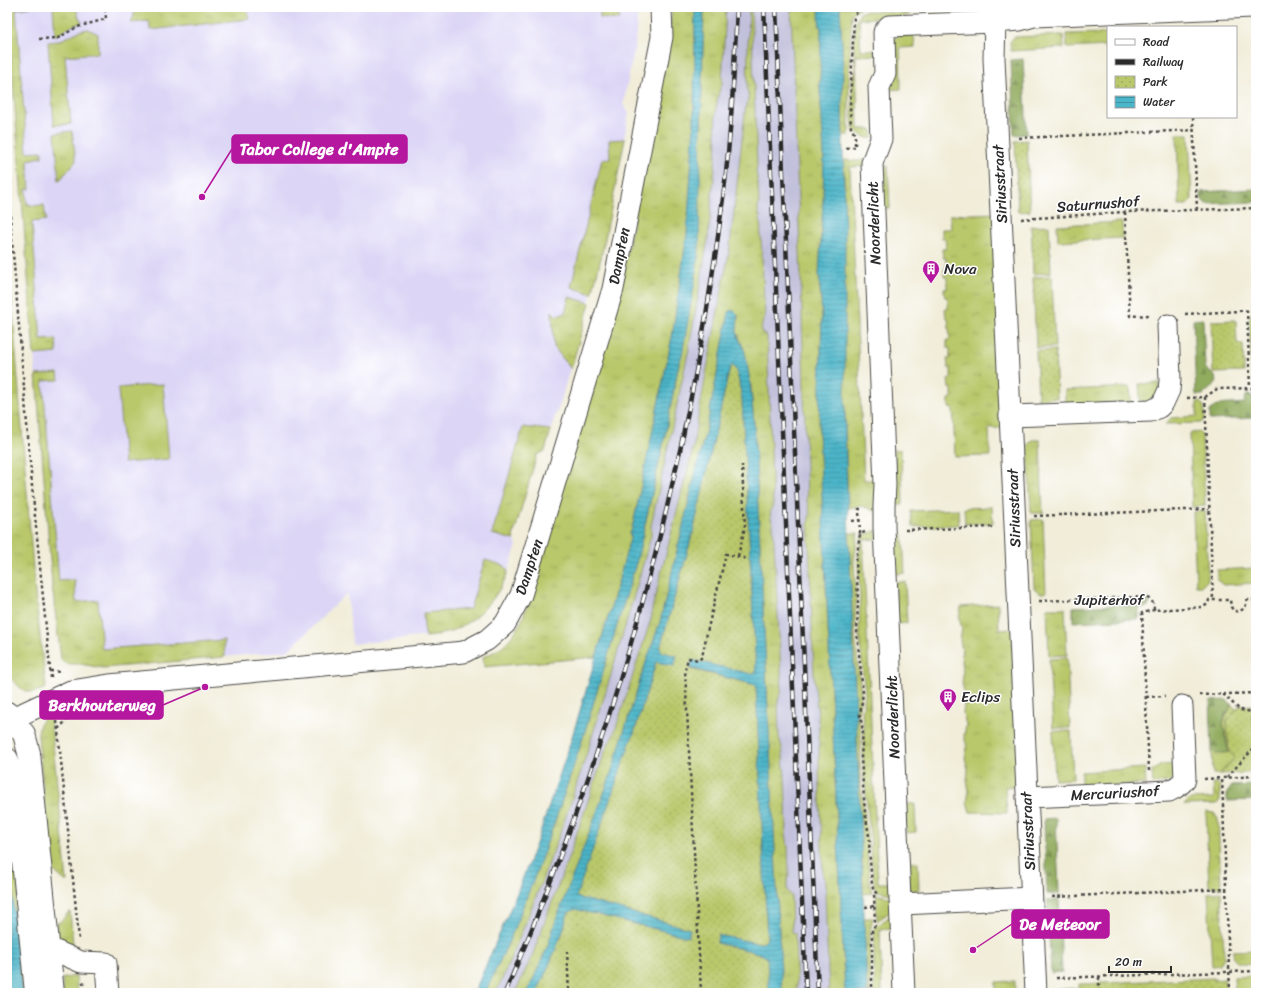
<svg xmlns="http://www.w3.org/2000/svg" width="1263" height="1000" font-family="Sriracha,sans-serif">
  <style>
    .built { fill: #dcd5f6 }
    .industrial { fill: #c2c1dc }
    .grass { fill: url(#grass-tufts); stroke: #727a4b }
    .forest { fill: url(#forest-firs); stroke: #5e6c45 }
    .park { fill: url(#park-dots); stroke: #727a4b }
    .pitch { fill: #b9c86b; stroke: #727a4b }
    .water { fill: url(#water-rules); stroke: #3b707a }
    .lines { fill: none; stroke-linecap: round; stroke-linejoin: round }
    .minor-casing { stroke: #494845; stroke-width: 23 }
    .major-casing { stroke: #494845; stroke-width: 24 }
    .path { stroke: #494845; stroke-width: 2.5; stroke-dasharray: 3 3; stroke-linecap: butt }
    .minor { stroke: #fff; stroke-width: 21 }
    .major { stroke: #fff; stroke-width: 22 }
    .rail-casing { stroke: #2b2b2b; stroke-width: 4.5 }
    .rail { stroke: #fff; stroke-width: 3; stroke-dasharray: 9; stroke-linecap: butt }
    .labels { text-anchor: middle; stroke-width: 3; stroke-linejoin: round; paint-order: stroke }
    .street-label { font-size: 15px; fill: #2b2b2b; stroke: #fff }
    .poi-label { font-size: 15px; fill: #2b2b2b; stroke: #fff; text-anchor: start }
    .leader { fill: none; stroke: #b5179e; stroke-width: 1.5 }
    .callout-dot { fill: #b5179e; stroke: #fff; stroke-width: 1.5 }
    .callout { fill: #b5179e; stroke: #b5179e; stroke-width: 1.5 }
    .callout-label { font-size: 16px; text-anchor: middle; font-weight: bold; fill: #fff }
  </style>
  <defs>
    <pattern id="grass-tufts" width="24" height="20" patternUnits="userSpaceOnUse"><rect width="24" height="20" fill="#b9c86b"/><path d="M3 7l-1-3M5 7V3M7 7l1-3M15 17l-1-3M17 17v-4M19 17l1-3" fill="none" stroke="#9fac5d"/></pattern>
    <pattern id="forest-firs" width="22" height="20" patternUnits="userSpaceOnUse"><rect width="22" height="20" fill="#92ac5f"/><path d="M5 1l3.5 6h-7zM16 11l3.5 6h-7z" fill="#778c4f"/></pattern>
    <pattern id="park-dots" width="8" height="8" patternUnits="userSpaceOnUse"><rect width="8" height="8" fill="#b9c86b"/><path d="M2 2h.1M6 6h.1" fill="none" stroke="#9fac5d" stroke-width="1.8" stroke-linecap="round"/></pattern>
    <pattern id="water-rules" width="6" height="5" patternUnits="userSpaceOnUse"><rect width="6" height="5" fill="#4bb5c9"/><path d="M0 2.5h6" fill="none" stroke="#3f93a3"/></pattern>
  </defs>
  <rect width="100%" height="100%" fill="#fff"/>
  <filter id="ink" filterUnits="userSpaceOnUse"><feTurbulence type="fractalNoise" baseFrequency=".025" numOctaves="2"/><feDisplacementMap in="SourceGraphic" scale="8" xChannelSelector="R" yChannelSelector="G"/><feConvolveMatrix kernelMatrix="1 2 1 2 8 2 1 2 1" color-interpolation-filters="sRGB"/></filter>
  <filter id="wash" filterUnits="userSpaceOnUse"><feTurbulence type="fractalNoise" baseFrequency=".012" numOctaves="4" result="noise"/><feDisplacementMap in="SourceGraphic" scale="16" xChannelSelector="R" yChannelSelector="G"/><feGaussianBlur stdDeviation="0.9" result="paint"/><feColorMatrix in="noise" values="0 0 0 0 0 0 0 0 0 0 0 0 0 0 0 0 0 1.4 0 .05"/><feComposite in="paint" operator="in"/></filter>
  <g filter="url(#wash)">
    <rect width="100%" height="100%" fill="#f1edd9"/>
    <!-- built -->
    <polygon class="built" points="7,7 638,7 635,45 623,105 629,113 599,266 559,407 555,416 545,451 537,455 513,537 517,545 508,572 501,588 494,598 476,617 465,624 439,635 352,644 347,593 288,651 103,668 101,649 52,585"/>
    <!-- industrial -->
    <polygon class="industrial" points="704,7 819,7 820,90 824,152 823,203 819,276 845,993 782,993 761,574 737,332 695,479 660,622 527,993 485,993 506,948 663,445 701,126"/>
    <!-- grass -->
    <g class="grass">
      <polygon points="7,7 31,7 16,9 27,152 42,151 42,157 28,160 30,189 26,189 27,204 30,204 31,206 44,205 46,220 32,222 41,340 56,339 57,353 34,355"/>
      <polygon points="53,7 76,7 79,18 82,22 81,23 74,25 55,36"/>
      <polygon points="136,7 247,7 249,19 150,30 149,21 131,23 133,18"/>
      <polygon points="600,7 620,7 619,20 600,18"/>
      <path d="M672 7H695L694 125 687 234 672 337 636 511 631 533 629 534 631 535 625 560 596 657 484 667 483 657C503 649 514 637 523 618L615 314 670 33Z"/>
      <path d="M704 7H726L722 83C715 100 714 127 717 145L708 239 688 353 651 526V536C624 631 597 726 565 819 544 878 521 936 496 993H485L510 939 533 881 554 824 581 744 637 560 663 445 679 363 682 355 701 126Z"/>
      <path d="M749 7H751L757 165 756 171 758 184 759 201 758 211 760 216 765 317C762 322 761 327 762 333L767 336 773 505C769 511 770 517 773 524L782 691 778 700 779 737 782 748 785 776 787 827 786 832 788 848 789 875 787 880V890L791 896 792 932 795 933 797 993H782L754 425 751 387 744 350 737 332 738 316 729 312 708 421 660 622 642 674 609 780 555 923 547 948 527 993H515L532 956 568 859 606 749 614 734 652 616V609L694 444 695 433 730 247 746 104C749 100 749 95 747 90Z"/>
      <path d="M791 7H819C820 15 818 22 821 29L820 90 824 152 823 203 819 276 822 312 819 431 845 993H829L825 894C827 888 827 882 823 876L819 770V728L814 676 808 523C810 515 810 509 807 501L801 279Z"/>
      <polygon points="840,7 862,7 852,13 849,72 849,135 843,135 842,108 843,66"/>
      <polygon points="942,7 1033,7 1017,9 955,12 948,11"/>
      <path d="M864 11H882L911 14 903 17 859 19 861 50H874L875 55 856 56 858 129H872L873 138H867L854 131 852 118 853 74 855 73C855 54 850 30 860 13Z"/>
      <polygon points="88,29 98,34 98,53 65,56 71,124 54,125 48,42 59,41 79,31"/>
      <polygon points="1108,33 1108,46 1067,48 1066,34"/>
      <polygon points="899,35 913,35 914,38 915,47 900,48 901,89 886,90 894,39"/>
      <polygon points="1063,35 1064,48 1011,51 1010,42 1014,37"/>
      <polygon points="72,131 76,161 59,181 55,133"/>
      <polygon points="1177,134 1189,134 1192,199 1187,205 1179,205"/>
      <polygon points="625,139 601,258 592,294 571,287 602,159 610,158 609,140"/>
      <polygon points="866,159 866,166 850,167 864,480 880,480 876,512 862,506 848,508 844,387 844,160 858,161"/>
      <polygon points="881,166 888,166 890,208 883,208"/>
      <polygon points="995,213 1004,428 989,428 990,456 955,457 953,408 949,408 949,399 952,398 952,388 949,388 948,379 951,379 951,368 948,368 947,359 950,359 950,348 947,348 947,340 950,339 948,318 946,317 945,309 948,309 948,298 945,297 944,289 947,289 947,277 944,277 944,269 946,269 946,258 943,258 942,249 946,249 945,238 942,238 942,229 951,229 950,215"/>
      <polygon points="1122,222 1123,238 1058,241 1057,225"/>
      <path d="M7 241 35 593 46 687C43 690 41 690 37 691 21 695 19 684 7 675Z"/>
      <polygon points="569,297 590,303 571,369 554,347 552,311 554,314 558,316 565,313"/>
      <polygon points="1256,312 1256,378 1252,376 1249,319 1252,313"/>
      <polygon points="58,373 59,380 43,381 59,581 75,580 76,602 98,600 102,649 224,640 225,657 103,668 80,664 67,664 61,660 52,585 36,375"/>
      <path d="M1160 383C1158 398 1155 400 1140 402L1139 384Z"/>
      <polygon points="1130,387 1131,402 1065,405 1065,390"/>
      <polygon points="1197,402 1200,402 1204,406 1205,419 1201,423 1165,424 1171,418 1197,416"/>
      <polygon points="523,427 551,430 545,451 537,455 513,537 514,540 492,534"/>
      <polygon points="1199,432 1202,434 1205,506 1192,507 1190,433"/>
      <polygon points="1032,440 1040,440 1043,513 1031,513 1028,445"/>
      <polygon points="894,450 901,450 903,504 892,504 896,481"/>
      <polygon points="992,507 993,523 965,524 964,508"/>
      <polygon points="958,509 959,525 912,527 911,511"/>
      <polygon points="1205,511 1208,580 1202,586 1196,586 1193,512"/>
      <polygon points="1043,519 1046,593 1040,593 1034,588 1031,520"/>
      <polygon points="877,530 877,539 863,540 878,883 893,883 892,894 877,891 874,885 870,847 871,842 864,777 863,758 864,730 862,714 865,694 859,632 860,598 858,561 862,536"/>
      <polygon points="849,533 858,533 854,563 856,597 855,636 861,693 858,715 861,731 860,777 868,843 867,848 870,884 872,893 863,894"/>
      <polygon points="903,534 905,573 895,574 893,535"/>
      <path d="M485 560 505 566 508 572C494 607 464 634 425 637L423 613 470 609Z"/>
      <polygon points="1256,568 1256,583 1223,585 1217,580 1217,570"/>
      <polygon points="895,582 905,582 907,623 897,624"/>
      <polygon points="998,604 999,630 1013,629 1020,786 1005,787 1007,813 970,812 967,802 969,791 967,780 968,769 965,758 967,747 964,736 966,725 963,713 965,695 962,684 963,673 961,662 962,651 960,640 962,629 959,618 961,607"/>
      <polygon points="1047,608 1065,608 1067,655 1049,656"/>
      <polygon points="1067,658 1070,728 1053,728 1049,659"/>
      <polygon points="1230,703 1237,710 1227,721 1235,757 1220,774 1213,774 1212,750 1214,752 1227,748 1227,741 1223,723 1231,706"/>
      <path d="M48 714 50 715 67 881H65L54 871H51L38 736C38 727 41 719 48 714Z"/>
      <polygon points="1053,731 1071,731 1073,779 1055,780"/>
      <polygon points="1176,764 1177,772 1171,781 1153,784 1152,771 1161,765"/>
      <polygon points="1145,768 1146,784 1081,787 1081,772"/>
      <polygon points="7,779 30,993 22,993 7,840"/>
      <polygon points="1213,783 1217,783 1220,786 1220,800 1217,804 1184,805 1190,799 1214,798"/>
      <polygon points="905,804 915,804 916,832 906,833"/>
      <polygon points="1206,812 1214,813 1218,819 1221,887 1209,887"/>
      <polygon points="908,862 918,862 919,890 909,891"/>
      <polygon points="1221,892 1224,957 1220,965 1212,966 1208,893"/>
      <polygon points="876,894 892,898 893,910 877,921"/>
      <polygon points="69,912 70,912 74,955 59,947 56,923 59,923 59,922 60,922"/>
      <polygon points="893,914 895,928 880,929 882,993 874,993 874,930 878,925"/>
      <polygon points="864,918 873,918 870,932 870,993 867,993"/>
      <path d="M1256 950V964C1248 964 1239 966 1234 959L1233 951Z"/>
      <polygon points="76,976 78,993 63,993 62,979 64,979 64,978"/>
      <polygon points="1256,976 1256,993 1235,993 1234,977"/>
      <polygon points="1015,981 1015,993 996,993 996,982"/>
    </g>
    <!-- forest -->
    <g class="forest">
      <polygon points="1023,59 1027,134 1014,135 1011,60"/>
      <polygon points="1256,189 1256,202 1206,204 1201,199 1201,192"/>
      <polygon points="1203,319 1205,368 1215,376 1216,383 1203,395 1196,395 1193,320"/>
      <polygon points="1248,394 1253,396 1253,403 1256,403 1256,418 1210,420 1210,411 1217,405 1245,403 1244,398"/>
      <path d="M1143 598C1148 598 1150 601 1149 605L1145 608 1139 607V619L1073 622V607L1138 604Z"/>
      <path d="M1227 700 1231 706C1229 712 1223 717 1223 723 1223 727 1227 749 1229 752L1217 754 1212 750 1210 701Z"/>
      <polygon points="1256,785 1256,800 1227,801 1227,793 1232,786"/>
      <polygon points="1056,818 1059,894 1047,894 1044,819"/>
      <polygon points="1047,900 1059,900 1062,972 1051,973"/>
    </g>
    <!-- park -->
    <g class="park">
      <polygon points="1027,140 1030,211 1018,212 1015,141"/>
      <polygon points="1049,225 1051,273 1033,274 1031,226"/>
      <polygon points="1052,276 1055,347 1036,348 1033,277"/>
      <polygon points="1236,320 1237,343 1243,344 1244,372 1213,373 1211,321"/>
      <polygon points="1055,350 1057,398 1038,399 1036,351"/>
      <polygon points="732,365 734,366 737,371 742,399 756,672 752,674 690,669 756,685 767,939 763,943 757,943 718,935 717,943 755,952 768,957 769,993 537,993 562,934 568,912 575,909 688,937 690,929 575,897 632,736 633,736 656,662 677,656 662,652 660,648 693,532 730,367"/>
      <polygon points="1255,705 1256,763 1247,773 1220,774 1235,757 1229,752 1227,721 1239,706"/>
      <polygon points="1214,978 1214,980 1225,979 1226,993 1057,993 1057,989 1079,988 1079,984"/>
    </g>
    <!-- pitch -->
    <polygon class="pitch" points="163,384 169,459 124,463 118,388"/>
    <!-- water -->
    <g class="water">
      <polygon points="695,7 704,7 701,126 699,248 695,281 682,355 679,363 663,445 637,560 581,744 554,824 533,881 510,939 485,993 474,993 517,893 537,841 568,750 613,601 631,535 629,534 629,532 631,532 636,511 672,337 687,234 694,125"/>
      <path d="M819 7H840L843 66 842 108 845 239V435L867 993H845L819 431 822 312 819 276 823 203 824 152 820 90 821 29C818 22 820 15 819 7Z"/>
      <path d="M732 310C742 314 736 324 737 332 738 339 743 345 745 352 750 376 752 401 754 425L782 993H769L767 957 755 952 717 943 718 935 757 943H763L767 939 756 685 690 668 692 660 752 674 756 672 742 399 737 371 732 365 730 367 693 532 660 648 662 652 677 656 674 666 656 662 633 736 632 737 576 897 690 929 688 937 575 909 568 913 562 934 537 993H527L547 948 555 923 609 780 642 674 660 622 708 421 729 312Z"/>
      <polygon points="7,840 22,993 7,993"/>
    </g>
  </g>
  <g filter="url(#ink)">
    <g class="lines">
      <defs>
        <g id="minor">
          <polyline points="995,22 994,58 1036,993"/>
          <polyline points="1010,416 1151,411 1159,407 1163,403 1169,390 1170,380 1168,325"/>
          <polyline points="7,721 71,691 109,685 464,652 487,640 505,624 521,595 613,289 662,37 661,7"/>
          <path d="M1027 797 1169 791C1176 788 1181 785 1185 779L1182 706"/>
          <polyline points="901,904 1031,898"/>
          <polyline points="49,948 81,962 106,963 108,993"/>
          <polyline points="904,993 884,527 884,506 885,484 872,163 881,139 879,87 885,74 884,32 889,26 995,22 1020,20 1034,16 1253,7"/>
        </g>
        <g id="major">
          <polyline points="7,713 24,734 29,753 53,993"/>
          <polyline points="7,759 13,779 17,800 36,993"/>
        </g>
      </defs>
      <!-- minor casing -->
      <use href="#minor" class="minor-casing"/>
      <!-- major casing -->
      <use href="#major" class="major-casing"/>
      <!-- path -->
      <g class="path">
        <polyline points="39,39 58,38 77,27 106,19 105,7"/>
        <polyline points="1193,117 1197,209"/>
        <polyline points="1019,138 1194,130"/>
        <polyline points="855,145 855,134 851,129 850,107 854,18 858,10 877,8"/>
        <polyline points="846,148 855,147"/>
        <polyline points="7,179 32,486 51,678"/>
        <polyline points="1125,212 1130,316 1151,315"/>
        <polyline points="1021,219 1125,212 1256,208"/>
        <polyline points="1247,310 1250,388"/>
        <polyline points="1185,314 1256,310"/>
        <polyline points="1205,397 1213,600"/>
        <polyline points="1187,398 1205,397 1217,389 1256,388"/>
        <polyline points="1034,516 1209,509"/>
        <polyline points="852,521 860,520"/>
        <polyline points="905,530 994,527"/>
        <polyline points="865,532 860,534 856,562 858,598 857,634 863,693 860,715 863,731 861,758 865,812 870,842 869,848 872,885 874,892 879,893"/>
        <polyline points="860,534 859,509 864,509"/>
        <polyline points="738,556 745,527 742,465"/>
        <path d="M1039 601 1143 597C1151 598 1154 602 1154 610L1203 607 1208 604 1209 600H1230L1231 607 1234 611C1242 612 1246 608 1247 600H1256"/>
        <polyline points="50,671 62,672"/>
        <polyline points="1223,694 1240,710 1252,712"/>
        <polyline points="1199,695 1256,693"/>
        <polyline points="1146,697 1165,696"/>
        <polyline points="57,721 79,939"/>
        <polyline points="58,729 73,714"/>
        <polyline points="1149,771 1142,613 1154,610"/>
        <polyline points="1227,777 1254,748 1252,712 1256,708"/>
        <polyline points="1204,779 1222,778"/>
        <polyline points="1052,897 1226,889"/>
        <polyline points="865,907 875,906"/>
        <polyline points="567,951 569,993"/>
        <polyline points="1099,977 1099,993"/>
        <polyline points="1056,978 1256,971"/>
        <polyline points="83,982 84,993"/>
        <polyline points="701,993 685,670 688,658 699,660 702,657 708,628 726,554 748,559"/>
        <polyline points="872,993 872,931 875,925 874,892"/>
        <polyline points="1230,993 1222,778 1256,776"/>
      </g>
      <!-- minor -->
      <use href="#minor" class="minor"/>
      <!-- major -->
      <use href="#major" class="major"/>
      <defs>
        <g id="rail">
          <polyline points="764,7 806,993"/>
          <polyline points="776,7 818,993"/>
          <path d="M505 993C613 743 688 476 722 206 731 140 734 73 737 7"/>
        </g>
      </defs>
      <!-- rail casing -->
      <use href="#rail" class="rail-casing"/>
      <!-- rail -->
      <use href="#rail" class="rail"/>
    </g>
  </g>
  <!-- icons -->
  <defs>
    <symbol id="building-pin" viewBox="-11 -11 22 30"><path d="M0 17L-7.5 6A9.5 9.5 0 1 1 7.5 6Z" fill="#b5179e" stroke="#fff"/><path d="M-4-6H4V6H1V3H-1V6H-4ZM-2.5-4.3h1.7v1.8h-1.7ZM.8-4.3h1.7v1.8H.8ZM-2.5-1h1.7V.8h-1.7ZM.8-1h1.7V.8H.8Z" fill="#fff"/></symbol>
  </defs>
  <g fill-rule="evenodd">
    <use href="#building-pin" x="921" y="259" width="20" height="27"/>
    <use href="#building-pin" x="938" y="687" width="20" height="27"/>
  </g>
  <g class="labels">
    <!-- street labels -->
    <g class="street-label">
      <text transform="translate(1000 184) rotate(-93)" y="5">Siriusstraat</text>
      <text transform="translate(1098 204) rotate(-4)" y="5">Saturnushof</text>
      <text transform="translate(874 223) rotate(-92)" y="5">Noorderlicht</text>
      <text transform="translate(619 256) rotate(-79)" y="5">Dampten</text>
      <text transform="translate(1014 508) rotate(-92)" y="5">Siriusstraat</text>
      <text transform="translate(529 567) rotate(-72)" y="5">Dampten</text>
      <text x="1109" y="605">Jupiterhof</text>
      <text transform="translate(893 717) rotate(-92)" y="5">Noorderlicht</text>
      <text transform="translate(1115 793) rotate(-3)" y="5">Mercuriushof</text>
      <text transform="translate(1028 831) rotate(-93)" y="5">Siriusstraat</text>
    </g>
    <!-- poi labels -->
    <g class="poi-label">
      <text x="944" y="274">Nova</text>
      <text x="961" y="702">Eclips</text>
    </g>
  </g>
  <!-- callouts -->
  <path class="leader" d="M202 197L232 149M205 687L163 705M973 950L1012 924"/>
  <g class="callout-dot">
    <circle cx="202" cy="197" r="4"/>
    <circle cx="205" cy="687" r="4"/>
    <circle cx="973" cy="950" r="4"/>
  </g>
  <g class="callout">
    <rect x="232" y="135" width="175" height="28" rx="4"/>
    <rect x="40" y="691" width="123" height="28" rx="4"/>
    <rect x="1012" y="910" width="97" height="28" rx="4"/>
  </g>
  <g class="callout-label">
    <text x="319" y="155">Tabor College d'Ampte</text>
    <text x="102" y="711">Berkhouterweg</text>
    <text x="1060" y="930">De Meteoor</text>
  </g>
  <!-- margin -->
  <rect width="1263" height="1000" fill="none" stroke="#fff" stroke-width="24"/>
  <!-- legend -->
  <rect x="1107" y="26" width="130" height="92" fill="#ffffff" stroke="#aaaaaa"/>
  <rect x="1115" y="39" width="20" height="6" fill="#ffffff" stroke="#aaaaaa"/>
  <text x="1143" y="46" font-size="12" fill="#2b2b2b">Road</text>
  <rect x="1115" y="59" width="20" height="6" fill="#2b2b2b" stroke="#aaaaaa"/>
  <text x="1143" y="66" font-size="12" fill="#2b2b2b">Railway</text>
  <rect x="1115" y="76" width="20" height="12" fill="url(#park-dots)" stroke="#aaaaaa"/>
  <text x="1143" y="86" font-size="12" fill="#2b2b2b">Park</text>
  <rect x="1115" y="96" width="20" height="12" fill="url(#water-rules)" stroke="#aaaaaa"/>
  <text x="1143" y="106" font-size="12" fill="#2b2b2b">Water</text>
  <!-- scale -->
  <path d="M1109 966v6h62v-6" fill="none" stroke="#2b2b2b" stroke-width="2"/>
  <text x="1115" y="966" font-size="12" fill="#2b2b2b" stroke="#ffffff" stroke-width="3" paint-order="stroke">20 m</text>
</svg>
